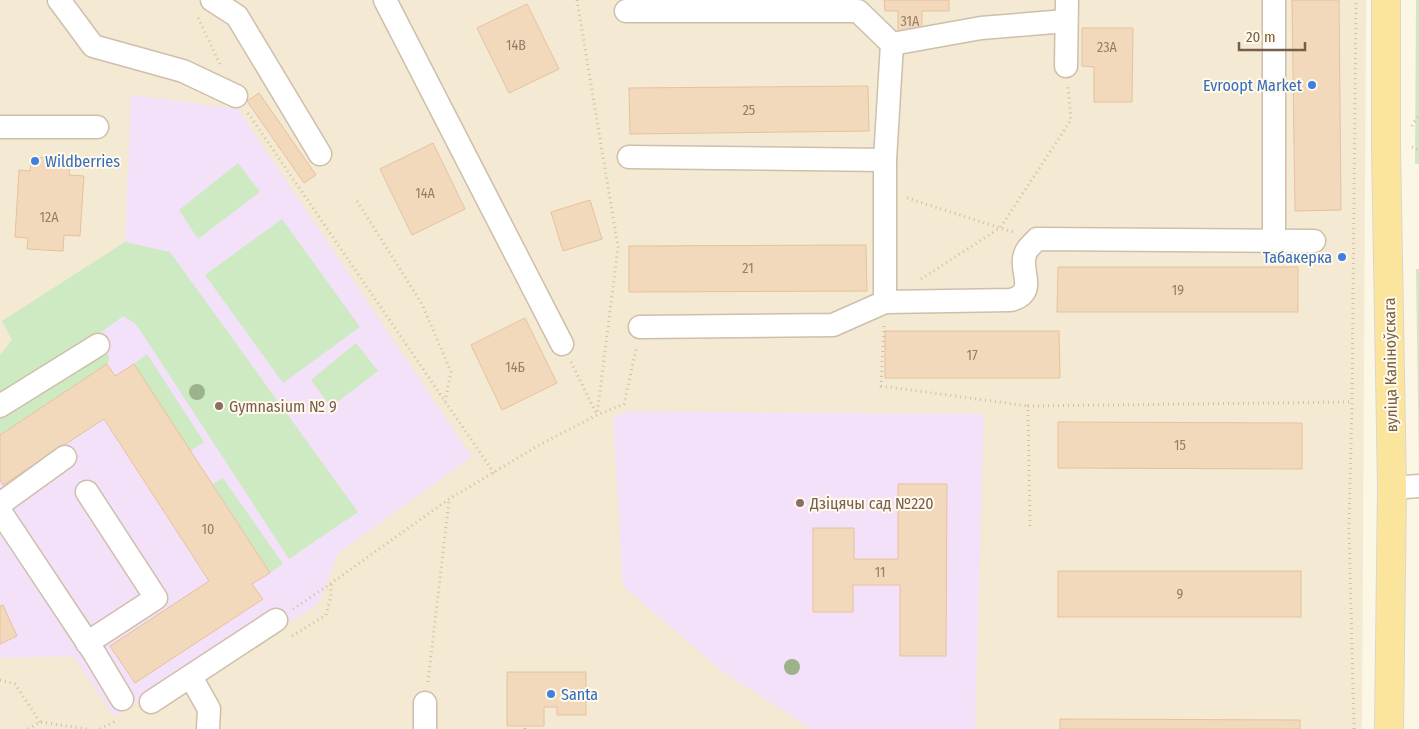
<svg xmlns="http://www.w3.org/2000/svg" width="1419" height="729" font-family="'Fira Sans Condensed',sans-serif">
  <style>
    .residential { fill: #f4e9d2 }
    .education { fill: #f3e1f9 }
    .green { fill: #cdeac2 }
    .building { fill: #f2d9bb; stroke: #e5c29c }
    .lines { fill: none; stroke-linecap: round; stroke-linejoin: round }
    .minor-casing { stroke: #cebfaa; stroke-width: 25 }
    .major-casing { stroke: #dbd5d0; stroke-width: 30 }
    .path { stroke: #d7bc9f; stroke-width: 3; stroke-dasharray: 1 4; stroke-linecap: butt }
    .minor { stroke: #fff; stroke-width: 22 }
    .major { stroke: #fbe59c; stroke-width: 28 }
    .tree { fill: #9bb28b }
    .shop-dot { fill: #3f7fe0; stroke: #fffaea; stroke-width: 2 }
    .education-dot { fill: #8d6e63; stroke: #fffaea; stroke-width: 2 }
    .labels { text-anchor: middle; stroke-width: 4; stroke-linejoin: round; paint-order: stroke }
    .number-label { font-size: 14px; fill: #947e66 }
    .shop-label { font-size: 16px; fill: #366cbe; stroke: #fffaea; text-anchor: end }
    .street-label { font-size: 16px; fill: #755f49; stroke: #fffaea }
    .education-label { font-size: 16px; fill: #785e54; stroke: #fffaea; text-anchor: start }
  </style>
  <rect width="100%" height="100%" fill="#fcf6e4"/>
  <!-- residential -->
  <polygon class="residential" points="0,0 1366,0 1362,729 0,729"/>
  <!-- education -->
  <g class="education">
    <polygon points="131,95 238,109 472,457 338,553 318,604 151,710 142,698 114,716 73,656 0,658 0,355 12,340 2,321 125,242"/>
    <polygon points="627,411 984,414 975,729 811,729 722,671 623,586 613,419"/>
  </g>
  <!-- green -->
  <g class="green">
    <polygon points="1416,0 1419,0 1419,164 1415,164"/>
    <polygon points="238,163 260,192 198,239 179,210"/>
    <polygon points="282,219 360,327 283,383 205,275"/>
    <polygon points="125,242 170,252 358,512 289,559 136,324 123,316 95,337 110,358 107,364 0,435 0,355 12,340 2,321"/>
    <polygon points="1416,269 1419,269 1419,472"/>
    <polygon points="356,343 378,371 331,407 311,380"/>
    <polygon points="147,354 204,442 190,451 134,364"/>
    <polygon points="223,478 283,564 270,573 213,484"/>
  </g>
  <!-- building -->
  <g class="building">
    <polygon points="884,0 949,0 949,11 922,11 922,31 898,32 898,11 885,11"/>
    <polygon points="1292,0 1339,0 1341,210 1295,211"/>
    <polygon points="527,4 559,69 509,93 477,28"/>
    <polygon points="1082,28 1133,28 1132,102 1094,102 1094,67 1082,66"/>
    <polygon points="868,86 869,131 630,134 629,88"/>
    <polygon points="259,93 316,175 304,183 247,101"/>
    <polygon points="433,143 465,209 412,235 380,169"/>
    <polygon points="31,157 70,159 69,175 84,176 80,236 64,235 63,251 27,249 28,238 15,237 19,170 30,171"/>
    <polygon points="590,200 602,239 563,251 551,212"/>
    <polygon points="866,245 867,291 629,292 629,246"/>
    <polygon points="1058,267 1298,267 1298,312 1057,312"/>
    <polygon points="525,318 557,383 502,410 471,345"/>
    <polygon points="885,331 1059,331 1060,378 885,378"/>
    <polygon points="107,364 115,376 134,364 270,573 252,584 263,599 135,683 110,646 209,581 104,419 3,485 0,480 0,435"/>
    <polygon points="1058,422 1302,423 1302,469 1058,468"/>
    <polygon points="898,484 947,484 946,656 900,656 900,585 853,585 853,612 813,612 813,528 854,528 854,559 898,559"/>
    <rect x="1058" y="571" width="243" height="46"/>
    <polygon points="3,605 17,636 0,644 0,606"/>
    <polygon points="507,672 586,672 586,715 557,715 557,707 544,707 544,726 507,726"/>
    <polygon points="1060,719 1300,720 1300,729 1060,729"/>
  </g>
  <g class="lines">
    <defs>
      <g id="minor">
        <polyline points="59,0 93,46 183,71 236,96"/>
        <polyline points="212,0 237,16 320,154"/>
        <polyline points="385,0 562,344"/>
        <polyline points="1274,0 1274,241"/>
        <polyline points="626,11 858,11 892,44 885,160 885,302"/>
        <polyline points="892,44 981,28 1066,21"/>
        <polyline points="1066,66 1067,0"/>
        <polyline points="0,127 97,127"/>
        <polyline points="629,157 885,160"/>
        <path d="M640 327 833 325 885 302 1011 300C1040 292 1017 269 1026 252 1028 247 1034 243 1037 239L1314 241"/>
        <polyline points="0,406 98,345"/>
        <polyline points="1392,488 1419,486"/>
        <polyline points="87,492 156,598 87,643"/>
        <polyline points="0,504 65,457"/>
        <polyline points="0,511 95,654 122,699"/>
        <polyline points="191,677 209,709 208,729"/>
        <polyline points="151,702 276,620"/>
        <polyline points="425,729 425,703"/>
      </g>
      <polyline id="major" points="1386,0 1386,146 1392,488 1389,729"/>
    </defs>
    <!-- minor casing -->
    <use href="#minor" class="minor-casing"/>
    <!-- major casing -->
    <use href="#major" class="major-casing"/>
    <!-- path -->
    <g class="path">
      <polyline points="577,0 618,247 597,415"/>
      <polyline points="198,18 220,64"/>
      <polyline points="248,113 494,473"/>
      <polyline points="1412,126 1419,114"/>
      <polyline points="1412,147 1419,150"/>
      <polyline points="907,198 1013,232"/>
      <polyline points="357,201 422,304 451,372 445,401"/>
      <polyline points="921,279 1000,228 1071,120 1068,87"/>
      <polyline points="884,326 881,386 1028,406"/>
      <polyline points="571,362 597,415"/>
      <polyline points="1030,526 1028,406 1352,402"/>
      <polyline points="293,609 323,589 449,499 541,444 597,415 624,404 636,349"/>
      <polyline points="292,636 326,615 331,596 331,584"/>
      <polyline points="0,680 15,684 40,722"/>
      <polyline points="428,682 449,500"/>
      <polyline points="28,729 40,722 87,729"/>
      <polyline points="100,729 118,720"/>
      <polyline points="525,729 525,726"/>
      <polyline points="1354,729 1349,528 1352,402 1356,0"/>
    </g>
    <!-- minor -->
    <use href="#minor" class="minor"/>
    <!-- major -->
    <use href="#major" class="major"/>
  </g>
  <!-- trees -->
  <g class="tree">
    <circle cx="197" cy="392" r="8"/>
    <circle cx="792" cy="667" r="8"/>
  </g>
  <!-- markers -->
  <g class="shop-dot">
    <circle cx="1312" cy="85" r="5"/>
    <circle cx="35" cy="161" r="5"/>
    <circle cx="1342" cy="257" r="5"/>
    <circle cx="551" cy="694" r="5"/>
  </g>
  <g class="education-dot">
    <circle cx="219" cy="406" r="5"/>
    <circle cx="800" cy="503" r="5"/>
  </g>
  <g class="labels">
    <!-- number labels -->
    <g class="number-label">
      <text x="910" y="26">31А</text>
      <text x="516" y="50">14В</text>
      <text x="1107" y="52">23А</text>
      <text x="749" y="115">25</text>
      <text x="425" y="198">14А</text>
      <text x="49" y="222">12А</text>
      <text x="748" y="273">21</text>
      <text x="1178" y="295">19</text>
      <text x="972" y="360">17</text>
      <text x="515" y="372">14Б</text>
      <text x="1180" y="450">15</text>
      <text x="208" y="534">10</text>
      <text x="880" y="577">11</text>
      <text x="1180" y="599">9</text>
    </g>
    <!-- shop labels -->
    <g class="shop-label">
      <text x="1302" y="91">Evroopt Market</text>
      <text x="45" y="167" text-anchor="start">Wildberries</text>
      <text x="1332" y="263">Табакерка</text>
      <text x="561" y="700" text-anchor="start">Santa</text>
    </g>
    <!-- street labels -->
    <g class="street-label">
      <text transform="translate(1390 365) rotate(-91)" y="6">вуліца Каліноўскага</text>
    </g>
    <!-- education labels -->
    <g class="education-label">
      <text x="229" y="412">Gymnasium № 9</text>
      <text x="810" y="509">Дзіцячы сад №220</text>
    </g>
  </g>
  <!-- scale -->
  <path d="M1239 42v8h66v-8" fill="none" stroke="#755f49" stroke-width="2.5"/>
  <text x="1246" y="42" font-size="15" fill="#755f49" stroke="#fffaea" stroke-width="4" paint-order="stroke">20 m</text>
</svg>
